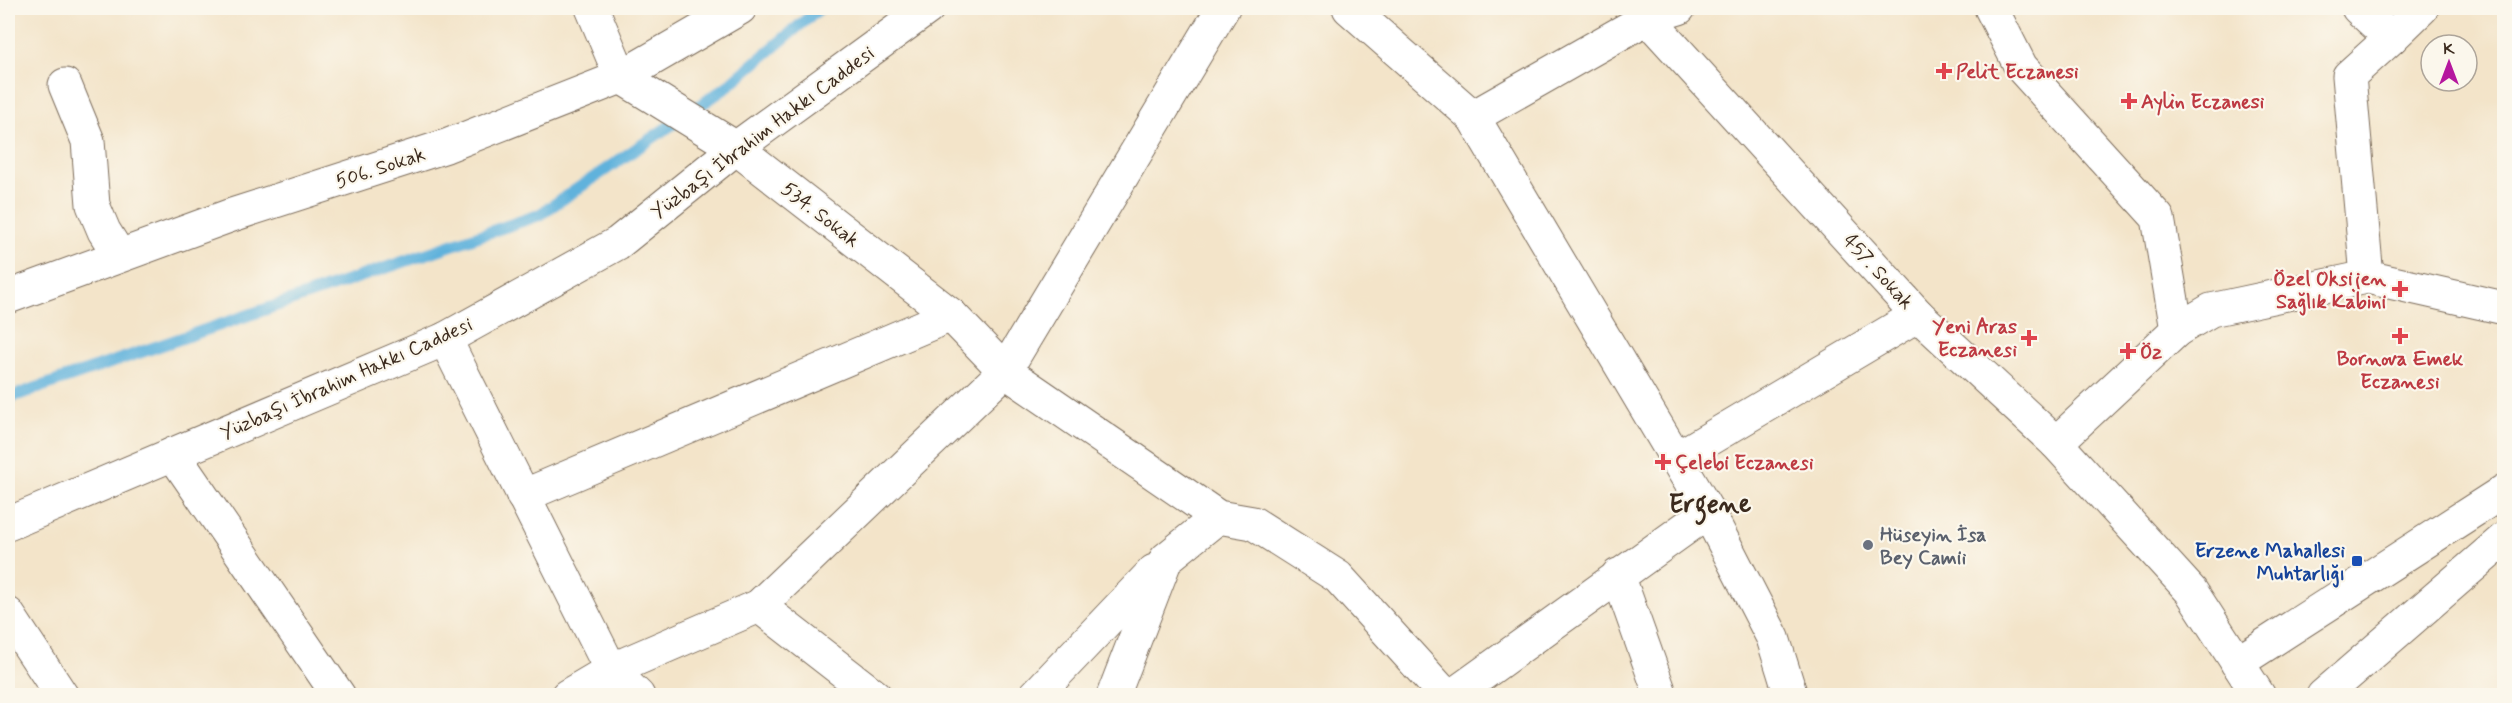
<svg xmlns="http://www.w3.org/2000/svg" width="2512" height="703" font-family="Mynerve,sans-serif">
  <style>
    .lines { fill: none; stroke-linecap: round; stroke-linejoin: round }
    .stream { stroke: #61b2dc; stroke-width: 12 }
    .minor-casing { stroke: #7b6b5a; stroke-width: 35 }
    .major-casing { stroke: #7b6b5a; stroke-width: 35 }
    .minor { stroke: #fff; stroke-width: 33 }
    .major { stroke: #fff; stroke-width: 33 }
    .health-dot { fill: #e0444e; stroke: #fbf7ec; stroke-width: 2 }
    .worship-dot { fill: #6b7280; stroke: #fbf7ec; stroke-width: 2 }
    .transit-dot { fill: #1a4fb4; stroke: #fbf7ec; stroke-width: 2 }
    .labels { text-anchor: middle; stroke-width: 4.5; stroke-linejoin: round; paint-order: stroke }
    .health-label { font-size: 20px; font-weight: bold; fill: #be3a42; stroke: #fbf7ec; text-anchor: start }
    .street-label { font-size: 20px; fill: #3b2a1e; stroke: #fbf7ec }
    .worship-label { font-size: 20px; font-weight: bold; fill: #5b616d; stroke: #fbf7ec; text-anchor: start }
    .transit-label { font-size: 20px; font-weight: bold; fill: #164399; stroke: #fbf7ec; text-anchor: end }
    .district-label { font-size: 26px; font-weight: bold; fill: #3b2a1e; stroke: #fbf7ec }
  </style>
  <rect width="100%" height="100%" fill="#fbf7ec"/>
  <filter id="ink" filterUnits="userSpaceOnUse"><feTurbulence type="fractalNoise" baseFrequency=".0167" numOctaves="2"/><feDisplacementMap in="SourceGraphic" scale="12" xChannelSelector="R" yChannelSelector="G"/><feConvolveMatrix kernelMatrix="1 2 1 2 8 2 1 2 1" color-interpolation-filters="sRGB"/></filter>
  <filter id="wash" filterUnits="userSpaceOnUse"><feTurbulence type="fractalNoise" baseFrequency=".008" numOctaves="4" result="noise"/><feDisplacementMap in="SourceGraphic" scale="24" xChannelSelector="R" yChannelSelector="G"/><feGaussianBlur stdDeviation="1.35" result="paint"/><feColorMatrix in="noise" values="0 0 0 0 0 0 0 0 0 0 0 0 0 0 0 0 0 1.4 0 .05"/><feComposite in="paint" operator="in"/></filter>
  <g filter="url(#wash)">
    <rect width="100%" height="100%" fill="#f3e4c9"/>
    <g class="lines">
      <!-- stream -->
      <polyline class="stream" points="8,398 539,215 724,89 820,8"/>
    </g>
  </g>
  <g filter="url(#ink)">
    <g class="lines">
      <defs>
        <g id="minor">
          <polyline points="592,8 621,77 736,148 951,315 1005,371 1218,517 1253,523 1338,577 1446,696"/>
          <polyline points="1349,8 1473,117 1708,512 1773,638 1791,696"/>
          <polyline points="1638,8 1918,315 2056,443 2191,591 2259,696"/>
          <polyline points="1991,8 2021,67 2158,218 2177,330"/>
          <polyline points="2358,8 2391,38 2349,76 2367,277"/>
          <polyline points="2391,38 2422,8"/>
          <polyline points="65,85 88,141 93,205 104,231 119,255"/>
          <polyline points="1473,117 1649,17 1679,8"/>
          <polyline points="8,297 229,216 446,146 621,77 740,8"/>
          <polyline points="445,339 611,670 638,696"/>
          <polyline points="2056,443 2177,330 2211,310 2367,277 2504,308"/>
          <polyline points="173,454 339,696"/>
          <polyline points="1677,458 1918,315"/>
          <polyline points="523,496 951,315"/>
          <polyline points="1618,575 1661,696"/>
          <polyline points="759,606 875,696"/>
          <polyline points="8,614 62,696"/>
          <polyline points="2237,663 2504,491"/>
          <polyline points="567,696 611,670 759,606 1005,371 1223,8"/>
          <polyline points="1035,696 1154,571"/>
          <polyline points="1113,696 1166,559 1218,517"/>
          <polyline points="1452,696 1708,512"/>
          <polyline points="2323,696 2504,539"/>
        </g>
        <polyline id="major" points="8,524 445,339 618,243 736,148 928,8"/>
      </defs>
      <!-- minor casing -->
      <use href="#minor" class="minor-casing"/>
      <!-- major casing -->
      <use href="#major" class="major-casing"/>
      <!-- minor -->
      <use href="#minor" class="minor"/>
      <!-- major -->
      <use href="#major" class="major"/>
    </g>
  </g>
  <!-- markers -->
  <g class="health-dot">
    <path d="M1941 62h6v6h6v6h-6v6h-6v-6h-6v-6h6z"/>
    <path d="M2126 92h6v6h6v6h-6v6h-6v-6h-6v-6h6z"/>
    <path d="M2397 280h6v6h6v6h-6v6h-6v-6h-6v-6h6z"/>
    <path d="M2397 327h6v6h6v6h-6v6h-6v-6h-6v-6h6z"/>
    <path d="M2026 329h6v6h6v6h-6v6h-6v-6h-6v-6h6z"/>
    <path d="M2125 342h6v6h6v6h-6v6h-6v-6h-6v-6h6z"/>
    <path d="M1660 453h6v6h6v6h-6v6h-6v-6h-6v-6h6z"/>
  </g>
  <circle class="worship-dot" cx="1868" cy="545" r="6"/>
  <rect class="transit-dot" x="2351" y="555" width="12" height="12" rx="3"/>
  <g class="labels">
    <!-- health labels -->
    <g class="health-label">
      <text x="1956" y="78">Pelit Eczanesi</text>
      <text x="2141" y="108">Aylin Eczanesi</text>
      <text x="2386" y="285" text-anchor="end">Özel Oksijen<tspan x="2386" dy="23">Sağlık Kabini</tspan></text>
      <text x="2017" y="333" text-anchor="end">Yeni Aras<tspan x="2017" dy="23">Eczanesi</tspan></text>
      <text x="2140" y="358">Öz</text>
      <text x="2400" y="365" text-anchor="middle">Bornova Emek<tspan x="2400" dy="23">Eczanesi</tspan></text>
      <text x="1675" y="469">Çelebi Eczanesi</text>
    </g>
    <!-- street labels -->
    <g class="street-label">
      <text transform="translate(762 132) rotate(-37)" y="7">Yüzbaşı İbrahim Hakkı Caddesi</text>
      <text transform="translate(380 167) rotate(-18)" y="7">506. Sokak</text>
      <text transform="translate(821 214) rotate(38)" y="7">534. Sokak</text>
      <text transform="translate(1879 271) rotate(48)" y="7">457. Sokak</text>
      <text transform="translate(346 378) rotate(-24)" y="7">Yüzbaşı İbrahim Hakkı Caddesi</text>
    </g>
    <!-- worship labels -->
    <g class="worship-label">
      <text x="1880" y="541">Hüseyin İsa<tspan x="1880" dy="23">Bey Camii</tspan></text>
    </g>
    <!-- transit labels -->
    <g class="transit-label">
      <text x="2345" y="557">Erzene Mahallesi<tspan x="2345" dy="23">Muhtarlığı</tspan></text>
    </g>
    <!-- district labels -->
    <g class="district-label">
      <text x="1710" y="512">Ergene</text>
    </g>
  </g>
  <!-- margin -->
  <rect width="2512" height="703" fill="none" stroke="#fbf7ec" stroke-width="30"/>
  <!-- north arrow -->
  <g transform="translate(2449 63)"><circle r="28" fill="#fbf7ec" stroke="#aea59a" stroke-width="1.5"/>
  <path d="M0-4.5L10 22L0 15L-10 22Z" fill="#b5179e"/>
  <text y="-9" font-size="16" font-weight="bold" text-anchor="middle" fill="#3b2a1e">K</text>
  </g>
</svg>
